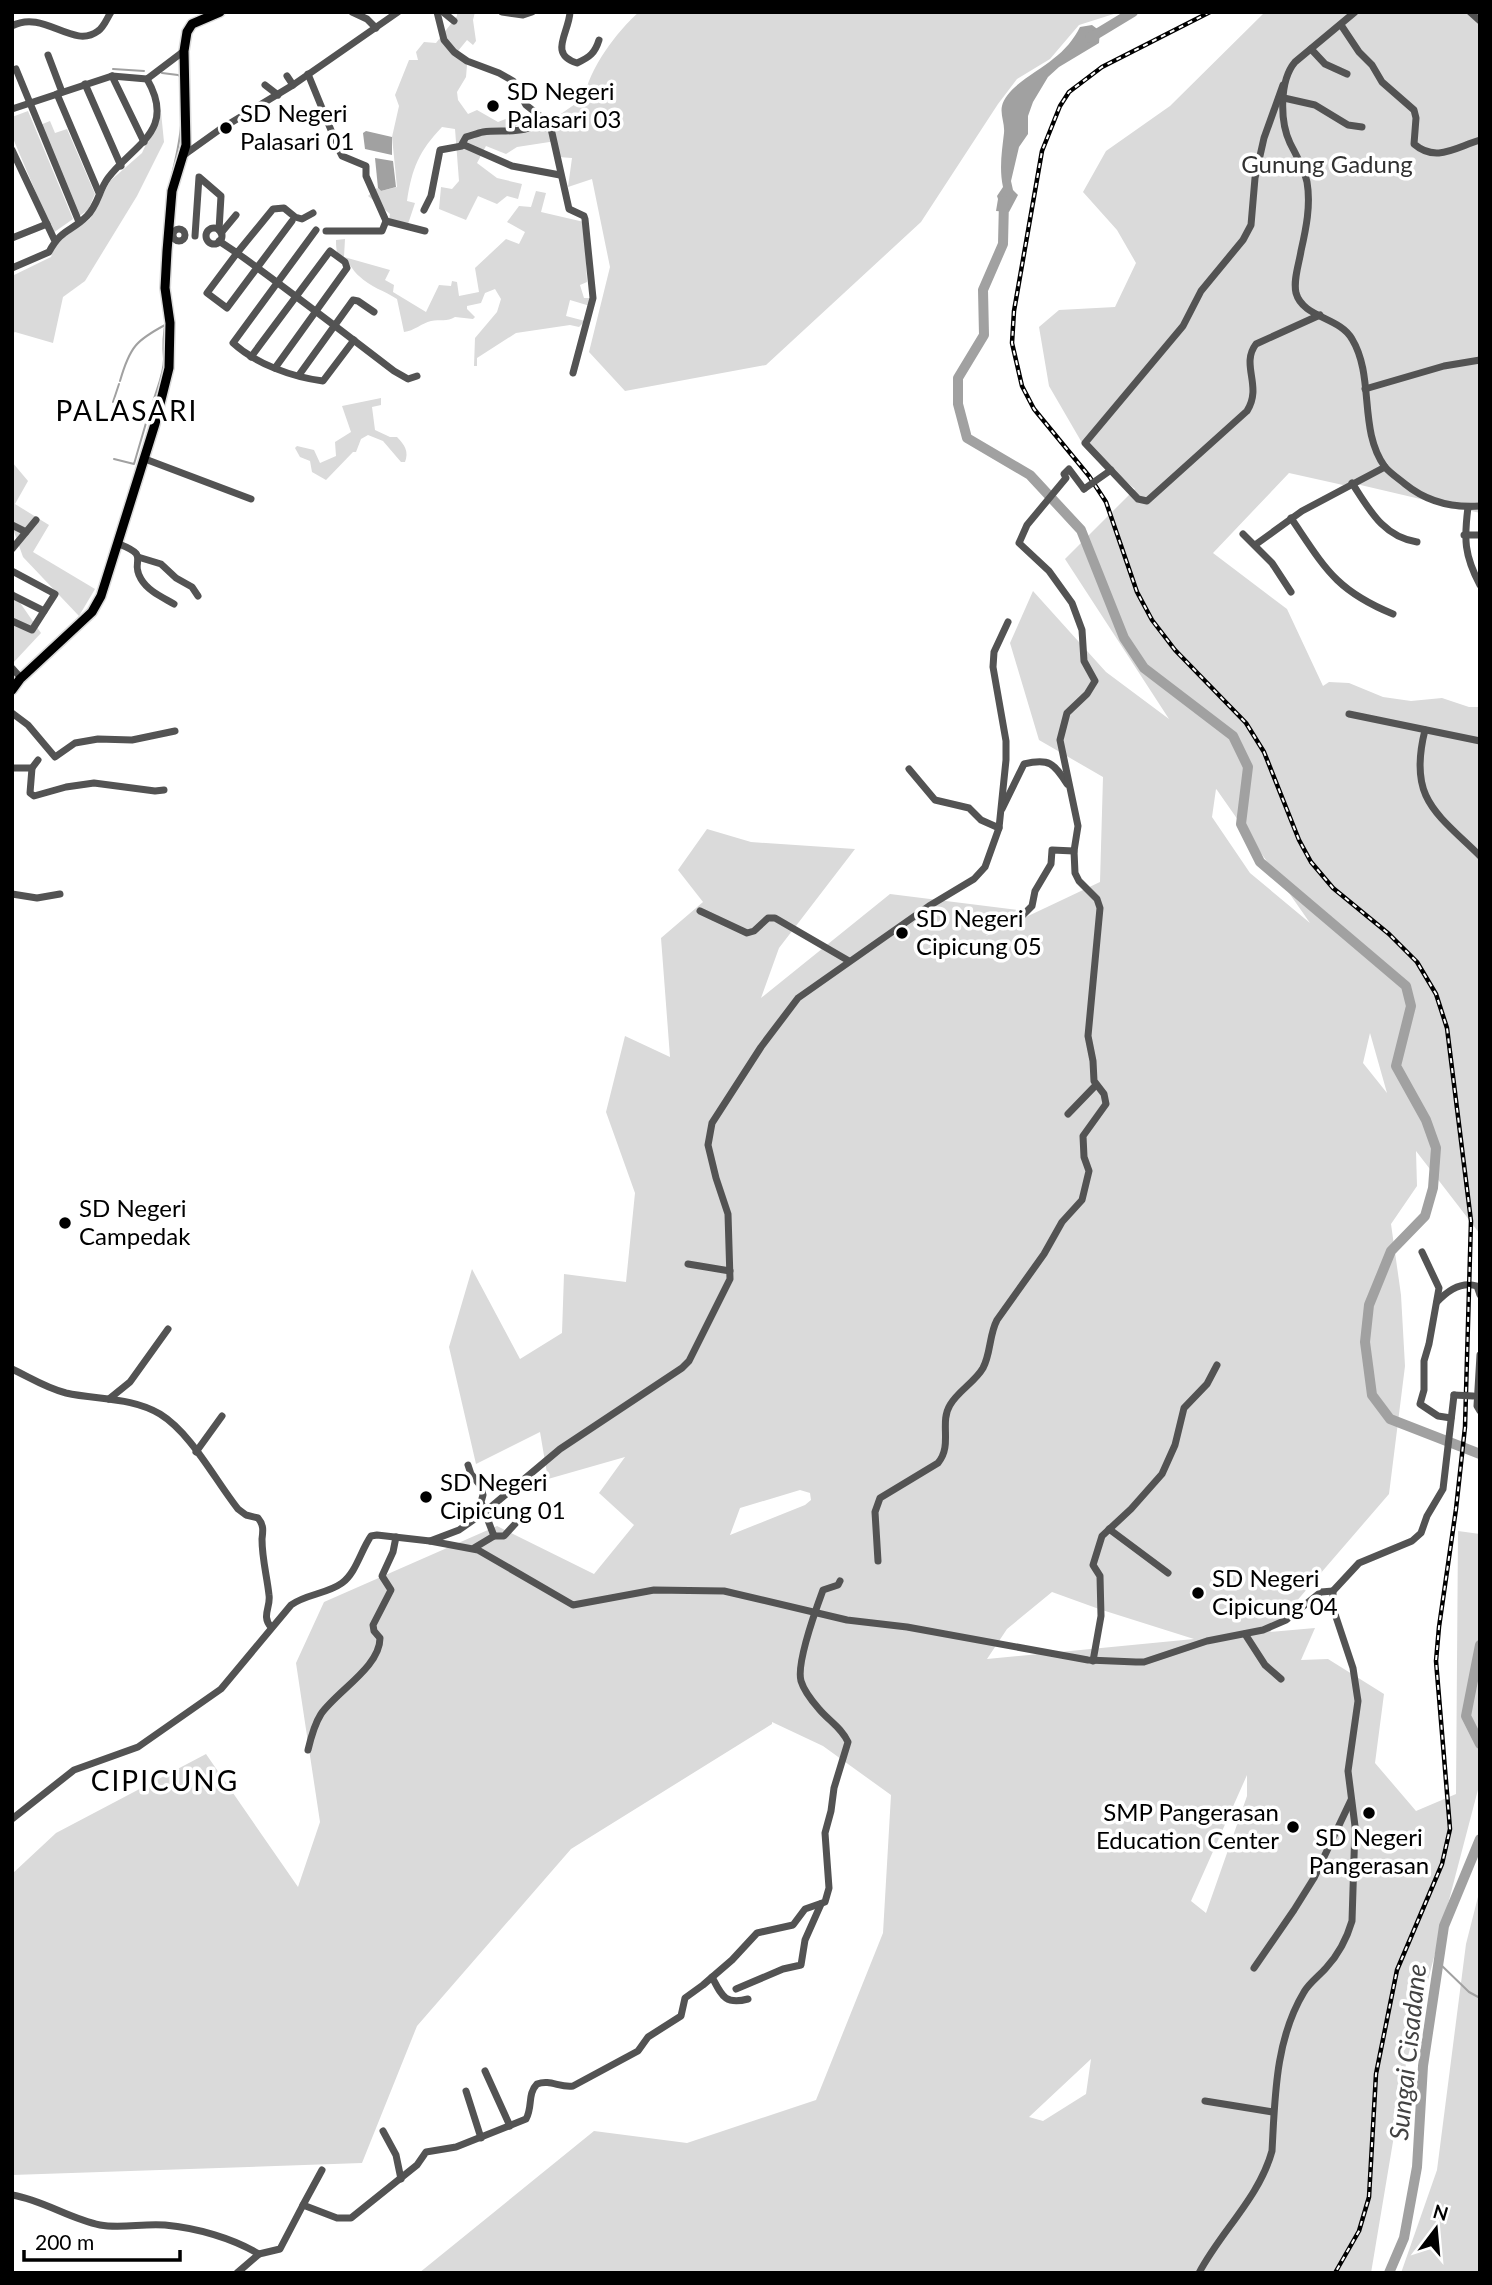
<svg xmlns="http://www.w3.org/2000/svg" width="1492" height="2285" font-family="Lato,sans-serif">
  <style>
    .green { fill: #dadada; fill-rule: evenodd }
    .water { fill: #a1a1a1 }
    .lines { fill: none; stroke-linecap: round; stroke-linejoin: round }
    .stream { stroke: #a1a1a1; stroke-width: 2 }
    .river { stroke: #a1a1a1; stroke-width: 10 }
    .major-casing { stroke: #dbdbdb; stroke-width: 12 }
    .minor { stroke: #535353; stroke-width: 7 }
    .major { stroke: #000; stroke-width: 9 }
    .rail-casing { stroke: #000; stroke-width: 4.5 }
    .rail { stroke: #fff; stroke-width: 2; stroke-dasharray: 5; stroke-linecap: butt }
    .minor-bridge { stroke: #535353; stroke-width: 7 }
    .poi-dot { fill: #000; stroke: #fff; stroke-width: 2.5 }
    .labels { text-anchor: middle; stroke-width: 7; stroke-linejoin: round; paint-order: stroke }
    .poi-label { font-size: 24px; fill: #000; stroke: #fff; text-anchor: start }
    .park-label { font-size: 24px; fill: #313131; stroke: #fff }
    .water-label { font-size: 26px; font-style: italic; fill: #424242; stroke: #fff }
    .quarter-label { font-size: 28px; letter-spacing: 2px; fill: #000; stroke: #fff }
  </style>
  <rect width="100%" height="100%" fill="#fff"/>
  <!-- green -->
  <g class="green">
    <path d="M457 12H475L473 20 476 41 473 45 467 40 458 51 469 62 467 65 466 77 457 92 458 100 468 114 477 110 498 122 508 118 519 119V124L514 128 517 132 549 122 584 98C589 69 617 31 639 12H1120L1079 25 1050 59 1017 79 998 104 921 222 766 365 625 391 589 352 610 267 592 179 568 187 572 158 558 157 556 141 517 147 506 154 486 146 477 163 497 178 522 184 518 199 507 196 497 204 478 196 466 220 439 209 441 187 452 189 459 181 455 129 442 127C419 151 412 168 407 201L415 203 407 227 388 225 390 214 368 196 377 188 381 191 397 187 392 137 399 106 395 95 409 60H418L416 52 424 42 436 43 457 16Z"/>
    <path d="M1265 12H1480V513L1352 483 1343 485 1289 473 1213 553 1287 609 1323 686 1329 682 1349 683 1383 697 1411 701 1442 698 1469 707H1480V1234L1416 1151 1417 1186 1391 1224 1401 1295 1405 1366 1389 1494 1270 1632 1315 1628 1301 1660 1328 1659 1384 1694 1375 1763 1416 1811 1456 1794 1458 1531 1480 1534V1782L1406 2064 1371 2273H419L594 2131 687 2143 816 2100 883 1933 891 1795 823 1746 772 1722V1724L571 1849 417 2026 362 2163 12 2175V1874L56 1833 206 1754 298 1887 320 1822 296 1663 324 1602 497 1526 594 1574 634 1525 599 1493 625 1457 548 1479 540 1432 476 1464 449 1347 472 1269 520 1359 562 1333 564 1274 626 1282 635 1193 606 1112 625 1036 670 1057 661 938 703 902 678 870 707 829 751 842 855 849 779 948 761 998 890 894 1018 910 986 936 1100 882 1103 777 1039 740 1010 643 1033 591 1106 672 1169 719 1065 559 1135 489 1085 448 1049 386 1039 327 1059 310 1115 307 1136 263 1117 230 1083 192 1106 151 1170 106ZM1216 789 1217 790 1310 923 1250 873 1212 817ZM1370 1033 1387 1093 1363 1063ZM800 1490 810 1493 811 1500 805 1505 730 1535 740 1508ZM1052 1592 1099 1609 1194 1639 987 1659 1007 1629ZM1247 1775V1796L1206 1913 1191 1901ZM1091 2059 1086 2094 1043 2121 1029 2117Z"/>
    <polygon points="28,111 73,219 53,233 12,136 12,117"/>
    <polygon points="161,112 164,142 137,196 85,281 63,297 53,343 15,332 12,334 12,276 51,257 56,243 90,219 110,181 142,153"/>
    <polygon points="50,121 55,133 67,129 95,194 88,210 78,217 40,125"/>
    <path d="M536 191 546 193 541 212 584 222 587 282 580 285 584 298H591L590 306 570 300 566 316 585 321 579 327 570 325 516 333 477 358V366H474L475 338 497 312 501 299 495 289 485 293 481 303 467 306V309L475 317 473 319 455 317C447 322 440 319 431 321 422 323 414 331 404 332L397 299C385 291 370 287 359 276 354 272 352 267 348 263 339 252 336 258 336 240L345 239 344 257 390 270 385 280 394 285 393 292 426 312 439 285 451 286 452 281 457 282 459 296 479 292 475 268 506 239 519 244 525 232 507 222 519 206 531 207Z"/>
    <path d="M381 398V405L372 407 375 430 390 437H397C405 445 409 452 405 462H401L383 441 368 435 361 439 356 452H353L326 480 312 472 310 461 300 457 295 448 297 446 314 450 320 463 336 456 335 442 351 432 342 406Z"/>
    <polygon points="12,462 28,481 15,504 49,525 33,552 95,589 79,616 23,557 12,526"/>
    <polygon points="12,583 16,597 41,633 13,663"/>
    <polygon points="1480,1889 1480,2273 1401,2273 1437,2170 1466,1944"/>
  </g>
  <!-- water -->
  <g class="water">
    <path d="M1092 25 1100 31 1099 43 1059 67 1048 77 1033 102 1028 116V134L1019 147 1011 181 1013 190 1018 195 1009 212 996 211 998 199 997 196 1003 187C999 168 1002 151 1004 133 1005 124 1000 114 1002 106 1006 87 1039 71 1053 59 1065 50 1074 39 1080 27Z"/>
    <polygon points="366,131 392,137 392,155 365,149 363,133"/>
    <polygon points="375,158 393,161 396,187 381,191 378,188"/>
  </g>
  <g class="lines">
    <!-- stream -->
    <g class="stream">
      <polyline points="113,69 144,71"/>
      <polyline points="162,73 178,75 181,77"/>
      <path d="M166 215C167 184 179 156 181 125"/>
      <path d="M120 381C130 346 137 340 165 325"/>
      <polyline points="113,402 119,384"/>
      <path d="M149 419C151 399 164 379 164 359 163 347 163 334 166 321"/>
      <polyline points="114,459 134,464 146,423"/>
      <polyline points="1439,1963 1469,1992 1480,1998"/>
    </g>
    <!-- river -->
    <g class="river">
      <polyline points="1090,38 1133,12"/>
      <polyline points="1004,201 1003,244 983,290 984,335 958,378 958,404 967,438 1030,475 1081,530 1124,638 1144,668 1233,736 1248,767 1241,824 1260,862 1406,986 1411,1006 1396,1066 1426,1120 1436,1148 1433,1188 1425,1216 1391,1251 1369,1305 1365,1342 1372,1395 1390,1419 1480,1454"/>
      <polyline points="1480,1645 1466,1716 1480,1744"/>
      <polyline points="1389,2273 1404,2238 1417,2167 1423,2066 1444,1926 1480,1839"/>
    </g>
    <defs>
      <polyline id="major" points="12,690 20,679 92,612 101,596 155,424 169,368 170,323 165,288 167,251 172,191 186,145 184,51 187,32 192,24 220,12"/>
    </defs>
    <!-- major casing -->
    <use href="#major" class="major-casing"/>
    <!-- minor -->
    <g class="minor">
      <polyline points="352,12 367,19 376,28"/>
      <polyline points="437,12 444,40 454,52 467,61 499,73 513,81 526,105 550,124 569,209 584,216 585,219 593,298 573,373"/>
      <polyline points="443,12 454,21"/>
      <polyline points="502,12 523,15 532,12"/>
      <path d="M570 12C569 33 548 54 577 63 590 57 595 53 599 40"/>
      <path d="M1355 12 1295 62C1279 81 1280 122 1290 143 1297 157 1304 168 1307 182 1311 205 1306 229 1301 251 1299 264 1293 280 1296 293 1303 318 1340 317 1352 339 1375 377 1358 430 1385 467 1390 473 1399 479 1405 484 1427 502 1453 508 1480 506"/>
      <polyline points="1470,12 1480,21"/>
      <path d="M1341 25 1359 52 1372 65 1382 82 1414 110 1416 118 1414 144C1436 163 1456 147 1480 140"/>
      <path d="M12 26C44 9 73 50 98 31 104 27 107 18 111 12"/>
      <polyline points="1311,49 1325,64 1347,74"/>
      <polyline points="48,55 62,92"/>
      <polyline points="16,69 79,222"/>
      <polyline points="308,74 340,152 342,156 366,166 366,176 386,221 425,231"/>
      <polyline points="112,76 144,142"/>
      <polyline points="287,76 293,85"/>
      <polyline points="85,84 121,166"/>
      <polyline points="265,85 278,95"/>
      <path d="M1283 85 1264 138 1255 178 1251 225 1243 240 1201 291 1183 326 1085 443 1138 499 1147 501 1247 411C1263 386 1240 365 1256 344L1320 315"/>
      <polyline points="57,94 99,193"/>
      <polyline points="1284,98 1315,105 1348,125 1362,127"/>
      <polyline points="12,109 112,76 147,79 184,51"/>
      <path d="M543 118C529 136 503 129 483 132 477 133 471 136 466 137L462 144 512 166 560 175"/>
      <polyline points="12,150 54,239"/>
      <polyline points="184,155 219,130 293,85 398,12"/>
      <polyline points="424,210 431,196 440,150 462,146"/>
      <path d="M292 221 227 308 207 293 237 253C290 291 342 331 394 371L408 379 417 376"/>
      <circle cx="214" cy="236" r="8"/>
      <circle cx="179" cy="235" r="6"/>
      <path d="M316 230 233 343C256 364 292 377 323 381L354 340"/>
      <polyline points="326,231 382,231 386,221"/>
      <polyline points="221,233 236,215"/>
      <polyline points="195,236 199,177 221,196 219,230"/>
      <polyline points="12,238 47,224"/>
      <polyline points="219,241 237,253 273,209 284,208 295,217 302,219 313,213"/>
      <path d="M12 268 49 252C61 229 71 232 87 216 98 205 99 190 108 178 134 144 177 131 147 79"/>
      <polyline points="251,357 330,251 345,262 347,268 275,368"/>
      <polyline points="299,375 353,300 358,301 374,312"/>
      <polyline points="1365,389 1444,366 1480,360"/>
      <polyline points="145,459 251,499"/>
      <path d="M1352 483C1369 509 1383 537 1417 542"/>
      <path d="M1468 507C1464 539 1464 555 1480 585"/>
      <path d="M1291 518C1325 568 1335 590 1393 614"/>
      <polyline points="12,525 26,532"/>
      <polyline points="1243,534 1272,563 1291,592"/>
      <polyline points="1464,535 1480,535"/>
      <path d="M119 544C152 557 129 559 141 579 148 591 162 597 174 604"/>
      <polyline points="1255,545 1302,511 1385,467"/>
      <polyline points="12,549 36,520"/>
      <polyline points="138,557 161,564 176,578 192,587 198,596"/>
      <polyline points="12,571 55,594 32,630 12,621"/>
      <polyline points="12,595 44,611"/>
      <polyline points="12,668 21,678"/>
      <polyline points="12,713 28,725 55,757 75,743 98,739 132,740 175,731"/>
      <polyline points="1349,714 1480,741"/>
      <path d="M1425 730C1408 798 1435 812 1480 856"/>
      <polyline points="12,768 32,768 38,760"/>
      <polyline points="32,768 30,793 34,796 66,787 94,783 155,791 164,790"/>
      <polyline points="909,769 935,800 969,808 981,820 999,828"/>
      <path d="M1002 809 1024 764C1049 758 1054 763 1067 784"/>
      <polyline points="12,894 37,898 60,894"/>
      <polyline points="700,911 747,933 754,931 768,918 775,918 849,961"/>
      <polyline points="1018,920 1032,906 1035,891 1051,864 1052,850 1074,851"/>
      <polyline points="1068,1114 1096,1085"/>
      <polyline points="1422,1252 1439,1288 1429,1344 1424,1361 1424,1390 1420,1404 1438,1416 1451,1418"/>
      <polyline points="688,1264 730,1271"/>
      <path d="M1437 1302C1448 1290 1461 1281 1477 1286L1480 1295"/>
      <polyline points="1480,1355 1477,1406 1480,1411"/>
      <path d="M12 1369C31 1378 46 1388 66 1393 97 1400 132 1397 160 1414 191 1433 215 1480 238 1509L246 1515 258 1518C264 1525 263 1531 262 1539 262 1559 267 1576 269 1595 271 1607 261 1616 271 1627"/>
      <polyline points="109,1399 130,1382 168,1329"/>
      <polyline points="196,1452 222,1416"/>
      <polyline points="468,1465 471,1474 480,1485 483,1495 481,1502 494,1536"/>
      <polyline points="1109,1529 1168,1573"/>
      <polyline points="430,1541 478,1550 573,1605 654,1590 724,1591 847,1620 907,1627 1088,1660 1136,1662 1144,1662 1207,1641 1263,1630 1286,1620 1321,1592 1333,1591"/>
      <polyline points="474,1548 494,1536 504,1536 515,1524"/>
      <path d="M878 1561 875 1512 880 1498 938 1463C953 1445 939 1423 950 1405 958 1391 975 1382 983 1368 991 1353 989 1335 997 1320L1044 1254 1062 1222 1082 1200 1089 1171 1084 1157 1083 1136 1106 1104 1104 1094 1094 1081 1093 1061 1088 1036 1100 908 1097 899 1079 881 1075 873 1074 851 1078 826 1060 740 1067 713 1087 694 1095 681 1084 661 1082 630 1072 603 1049 571 1019 543 1027 525 1066 478 1064 474 1069 469 1084 489"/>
      <polyline points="1245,1634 1265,1665 1281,1679"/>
      <polyline points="1093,1661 1101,1616 1100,1576 1093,1565 1102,1536 1131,1509 1162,1474 1175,1445 1184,1408 1207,1384 1217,1365"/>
      <path d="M308 1750C311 1737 314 1725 321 1714 337 1691 380 1667 380 1638L374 1631 373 1625 391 1590 382 1576 393 1552 396 1537"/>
      <path d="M12 1819 74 1770 138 1747 221 1689 291 1605C306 1594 327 1594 342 1583 356 1573 361 1550 371 1536L377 1535 430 1541 459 1530 486 1511 560 1449 682 1368 689 1361 730 1279 728 1214 716 1178 708 1145 712 1123 761 1047 798 998 929 906 974 879 985 867 999 828 1006 760V741L993 667 994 652 1008 622"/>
      <polyline points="1254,1968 1294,1910 1314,1878 1351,1800"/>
      <path d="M712 1977C722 1996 725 2005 748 1999"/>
      <polyline points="736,1989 783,1969 801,1965 805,1940 821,1904"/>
      <polyline points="485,2071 510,2126"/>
      <polyline points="466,2091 481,2138"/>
      <polyline points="1205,2101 1273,2112"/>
      <polyline points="383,2131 396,2155 401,2179"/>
      <path d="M12 2195C43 2200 70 2219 100 2225 122 2229 143 2223 165 2225 197 2228 232 2238 259 2254"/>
      <polyline points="303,2205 322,2170"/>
      <path d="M237 2273 259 2254 280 2249 303 2205 337 2218H351L417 2165 426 2152 456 2147 526 2119C533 2107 527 2094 537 2084 550 2079 560 2088 573 2086L638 2051 648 2037 681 2016 685 1998 703 1985 732 1960 757 1933 793 1925 805 1909 825 1902 829 1888 825 1833 831 1811 834 1788 848 1742C841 1727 829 1721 819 1709 812 1701 804 1691 801 1681 796 1663 816 1609 823 1590L838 1585 840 1581"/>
      <path d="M1199 2273C1221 2231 1259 2198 1272 2151 1275 2098 1275 2040 1304 1992 1309 1983 1319 1976 1326 1968 1338 1955 1347 1938 1352 1921L1355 1826 1348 1771 1358 1701 1353 1668 1333 1608V1591L1359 1563 1412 1541 1421 1533 1427 1516 1443 1489 1454 1395"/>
    </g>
    <!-- major -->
    <use href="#major" class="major"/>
    <defs>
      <polyline id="rail" points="1210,12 1102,67 1069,92 1060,106 1042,151 1014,311 1012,343 1022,386 1034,409 1089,476 1106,502 1137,592 1152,620 1175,650 1246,723 1264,752 1299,840 1311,862 1333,888 1389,934 1417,962 1436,994 1447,1028 1471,1221 1465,1427 1456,1509 1439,1627 1436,1661 1450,1829 1442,1864 1397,1970 1376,2074 1369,2197 1359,2231 1335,2273"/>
    </defs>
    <!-- rail casing -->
    <use href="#rail" class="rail-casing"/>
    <!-- rail -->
    <use href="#rail" class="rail"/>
    <!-- minor-bridge -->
    <g class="minor-bridge">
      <polyline points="1084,489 1111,470"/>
      <polyline points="1454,1395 1473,1396"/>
    </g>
  </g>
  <!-- markers -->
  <g class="poi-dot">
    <circle cx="493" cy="106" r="7"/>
    <circle cx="226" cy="128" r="7"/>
    <circle cx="902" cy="933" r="7"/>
    <circle cx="65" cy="1223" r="7"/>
    <circle cx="426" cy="1497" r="7"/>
    <circle cx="1198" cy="1593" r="7"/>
    <circle cx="1369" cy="1813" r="7"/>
    <circle cx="1293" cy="1827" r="7"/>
  </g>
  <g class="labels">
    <!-- poi labels -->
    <g class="poi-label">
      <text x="507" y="100">SD Negeri<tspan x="507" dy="28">Palasari 03</tspan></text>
      <text x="240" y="122">SD Negeri<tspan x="240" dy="28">Palasari 01</tspan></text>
      <text x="916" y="927">SD Negeri<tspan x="916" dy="28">Cipicung 05</tspan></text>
      <text x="79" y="1217">SD Negeri<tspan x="79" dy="28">Campedak</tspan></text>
      <text x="440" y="1491">SD Negeri<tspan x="440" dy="28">Cipicung 01</tspan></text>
      <text x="1212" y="1587">SD Negeri<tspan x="1212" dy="28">Cipicung 04</tspan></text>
      <text x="1279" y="1821" text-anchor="end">SMP Pangerasan<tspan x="1279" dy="28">Education Center</tspan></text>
      <text x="1369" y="1846" text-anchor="middle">SD Negeri<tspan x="1369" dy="28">Pangerasan</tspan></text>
    </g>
    <!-- park labels -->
    <g class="park-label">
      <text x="1327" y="173">Gunung Gadung</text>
    </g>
    <!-- water labels -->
    <g class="water-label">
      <text transform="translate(1408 2052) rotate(-84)" y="9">Sungai Cisadane</text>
    </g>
    <!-- quarter labels -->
    <g class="quarter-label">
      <text x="127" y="421">PALASARI</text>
      <text x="165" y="1791">CIPICUNG</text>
    </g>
  </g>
  <!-- border -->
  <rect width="1492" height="2285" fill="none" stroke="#000000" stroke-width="28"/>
  <!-- north arrow -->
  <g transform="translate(1436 2229) rotate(16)" stroke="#ffffff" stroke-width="5" paint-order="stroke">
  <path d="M0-5L12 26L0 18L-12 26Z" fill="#000000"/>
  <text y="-10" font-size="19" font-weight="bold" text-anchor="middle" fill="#000000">N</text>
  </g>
  <!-- scale -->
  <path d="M24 2250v10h156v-10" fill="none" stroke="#000000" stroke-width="3.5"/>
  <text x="35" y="2250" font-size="21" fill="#000000" stroke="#ffffff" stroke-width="5" paint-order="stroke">200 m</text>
</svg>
